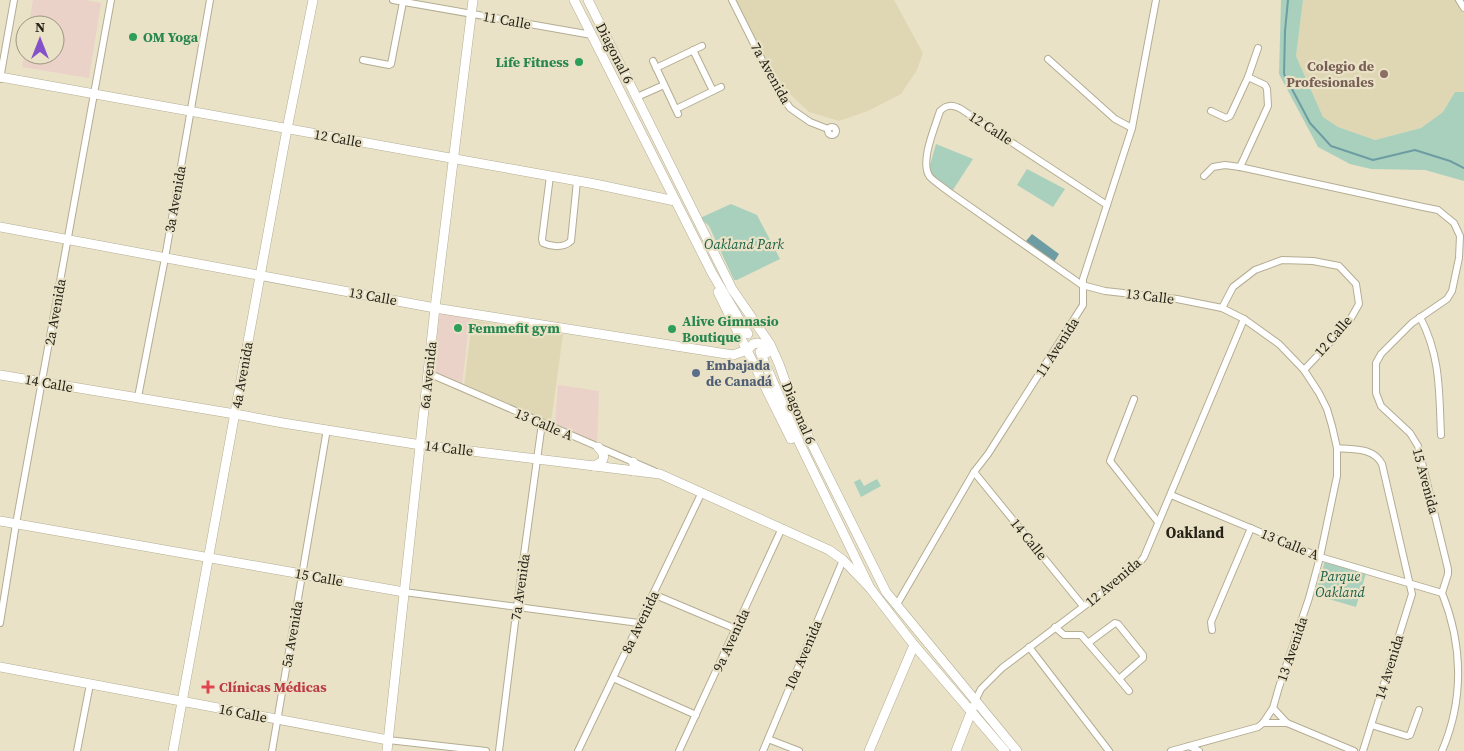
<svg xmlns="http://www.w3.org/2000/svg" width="1464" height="751" font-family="'Source Serif 4',serif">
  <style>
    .commercial { fill: #ead2c9 }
    .built { fill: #dfd7b4 }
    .green { fill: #a9d0bd }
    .water { fill: #6d9da2 }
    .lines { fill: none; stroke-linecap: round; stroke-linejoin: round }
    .stream { stroke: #6d9da2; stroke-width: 2 }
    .street-casing { stroke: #b4ad93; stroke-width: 8 }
    .secondary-casing { stroke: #b4ad93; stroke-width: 10 }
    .street { stroke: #fff; stroke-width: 6 }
    .secondary { stroke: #fff; stroke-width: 9 }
    .leisure-dot { fill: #2e9e5b; stroke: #e9e2c7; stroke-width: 2 }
    .education-dot { fill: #8d6e63; stroke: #e9e2c7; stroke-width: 2 }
    .service-dot { fill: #5c6f8a; stroke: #e9e2c7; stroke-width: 2 }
    .health-dot { fill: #e0444e; stroke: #e9e2c7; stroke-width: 2 }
    .labels { text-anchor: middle; stroke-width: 4.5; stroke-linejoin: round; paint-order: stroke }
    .street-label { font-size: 14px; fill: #262319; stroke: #e9e2c7 }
    .leisure-label { font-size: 14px; font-weight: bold; fill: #27864d; stroke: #e9e2c7; text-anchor: start }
    .education-label { font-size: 14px; font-weight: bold; fill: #785e54; stroke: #e9e2c7; text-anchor: end }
    .park-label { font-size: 14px; font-style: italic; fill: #1b6046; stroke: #e9e2c7 }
    .service-label { font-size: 14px; font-weight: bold; fill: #4e5e75; stroke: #e9e2c7; text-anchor: start }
    .health-label { font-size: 14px; font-weight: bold; fill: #be3a42; stroke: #e9e2c7; text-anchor: start }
    .neighbourhood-label { font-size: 15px; font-weight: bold; fill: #262319; stroke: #e9e2c7 }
  </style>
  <rect width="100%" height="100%" fill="#e9e2c7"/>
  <!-- commercial -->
  <g class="commercial">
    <polygon points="33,0 86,0 101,3 89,78 22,67 25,50 25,55 55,55 55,25 29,25"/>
    <polygon points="440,311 470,316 462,385 433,371"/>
    <polygon points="558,385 599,391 597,442 555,424"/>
  </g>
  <!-- built -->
  <g class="built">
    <polygon points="735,0 894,0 923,53 917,70 901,94 868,111 839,121 809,112 777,82"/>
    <polygon points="1303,0 1455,0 1464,14 1464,92 1455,92 1443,112 1421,128 1375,140 1338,127 1323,117 1296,56"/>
    <polygon points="472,320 563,334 551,423 464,387"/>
  </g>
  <!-- green -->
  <g class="green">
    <polygon points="1281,0 1303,0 1296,56 1323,117 1338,127 1375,140 1421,128 1443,112 1455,92 1464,92 1464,181 1425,170 1371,169 1350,164 1318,147 1279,74"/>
    <polygon points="936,144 973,159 951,193 931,176 930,165"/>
    <polygon points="1027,169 1065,189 1053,207 1017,185"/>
    <polygon points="731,204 757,215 780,259 737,280 734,280 709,226 700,218"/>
    <polygon points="860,479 864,486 877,479 881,486 861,497 854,482"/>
    <polygon points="1325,561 1366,573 1356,607 1315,595"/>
  </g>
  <!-- water -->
  <polygon class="water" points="1032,234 1059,254 1054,262 1026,241"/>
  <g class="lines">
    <!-- stream -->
    <polyline class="stream" points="1288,0 1285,31 1284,74 1310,123 1331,146 1373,160 1415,150 1450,161 1464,168"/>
    <defs>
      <g id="street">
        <polyline points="393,0 592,35"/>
        <polyline points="732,0 775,86 790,108 810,122 828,129"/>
        <polyline points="1459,0 1464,8"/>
        <polyline points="693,50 713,91"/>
        <polyline points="1048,59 1115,119 1132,128"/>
        <polyline points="363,60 389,65 391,64 403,2"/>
        <polyline points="653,61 678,114"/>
        <polyline points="656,68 702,46"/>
        <polyline points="1248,77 1258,48"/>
        <polyline points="0,79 14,0"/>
        <polyline points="637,97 664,85"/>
        <polyline points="676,109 721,87"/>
        <polyline points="1211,111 1226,118 1230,116 1248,77 1265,85 1267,89 1268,106 1240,167"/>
        <circle cx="832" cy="131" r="4"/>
        <path d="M550 176 542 239 543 243C552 247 564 248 571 241L577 181"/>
        <path d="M1204 176 1213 167 1225 165 1240 167 1423 207 1438 210 1454 223 1460 236 1459 258 1452 291 1447 299 1412 323 1381 354 1376 363V393L1381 406 1410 433 1418 446 1448 569V574L1442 593C1463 645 1464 700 1442 751"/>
        <path d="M1107 205 961 109C953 105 947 104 940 111 935 127 919 163 930 177 936 183 943 187 949 192L1082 285 1105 291 1177 299 1222 308 1244 319 1279 344 1304 370 1319 393 1327 409 1332 426 1337 448V476L1320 557 1309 598 1279 687 1273 708 1263 723 1258 727 1171 751"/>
        <polyline points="1222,308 1233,287 1255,270 1282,260 1313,261 1339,266 1356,284 1359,304 1351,318 1338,334 1304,370"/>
        <path d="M1420 317C1441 357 1439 393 1441 435"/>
        <polyline points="428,373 654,471"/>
        <polyline points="138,397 165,258 210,0"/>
        <polyline points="1134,399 1110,461 1158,522"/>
        <path d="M1337 448C1354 450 1373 447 1382 464L1412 594 1363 751"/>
        <polyline points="974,472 1083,606"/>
        <polyline points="1171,495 1320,557 1442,593"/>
        <polyline points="404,592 639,623"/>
        <polyline points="653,594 736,629"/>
        <polyline points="896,606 974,472 988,454 1083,305 1083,279 1132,128 1156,0"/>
        <polyline points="0,623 16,524 111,0"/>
        <polyline points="1055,627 1064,635 1081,635 1119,679 1143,658 1143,655 1118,624 1115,623 1088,643"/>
        <polyline points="1212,630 1211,622 1251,528"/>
        <polyline points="1029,647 1109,751"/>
        <polyline points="613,678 696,715"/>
        <polyline points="1119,679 1129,691"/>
        <polyline points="975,701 981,689 1002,668 1136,567 1144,557 1244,319"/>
        <polyline points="1273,708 1287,723"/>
        <polyline points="1263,723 1287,723 1354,751"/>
        <polyline points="1371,725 1407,736 1410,735 1419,710"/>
        <polyline points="768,739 799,751"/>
        <polyline points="388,740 486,751"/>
        <polyline points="1189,746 1199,751"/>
        <polyline points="77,751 90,684"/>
        <polyline points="272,751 327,429"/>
        <polyline points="499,751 517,606 542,423"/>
        <polyline points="578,751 702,492"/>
        <polyline points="679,751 782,528"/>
        <polyline points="763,751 843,560"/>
      </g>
      <g id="secondary">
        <polyline points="574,0 712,273 748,334"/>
        <polyline points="588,0 732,289 770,344 779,364 796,412 886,592 1017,751"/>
        <polyline points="0,77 595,184 675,201"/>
        <polyline points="0,227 435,308 733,355 747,350 753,344 758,343 764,345 767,353"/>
        <polyline points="718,292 791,439"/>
        <polyline points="760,352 800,444 870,588 914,645 1005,751"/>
        <polyline points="0,375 235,414 283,423 421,445 660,474 829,550 843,560 870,588"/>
        <polyline points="633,462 637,468 636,470 633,471"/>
        <path d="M594 466C606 461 606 455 598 447"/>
        <polyline points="0,521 404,592"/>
        <polyline points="0,667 388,740"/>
        <polyline points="173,751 287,129 313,0"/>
        <polyline points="387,751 435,308 473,0"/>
        <polyline points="869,751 914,645"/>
        <polyline points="956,751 973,707"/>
      </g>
    </defs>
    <!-- street casing -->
    <use href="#street" class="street-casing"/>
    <!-- secondary casing -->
    <use href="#secondary" class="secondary-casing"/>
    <!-- street -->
    <use href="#street" class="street"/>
    <!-- secondary -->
    <use href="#secondary" class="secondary"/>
  </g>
  <!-- markers -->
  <g class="leisure-dot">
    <circle cx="133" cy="37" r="5"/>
    <circle cx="579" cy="62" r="5"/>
    <circle cx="458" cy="328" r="5"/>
    <circle cx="672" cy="329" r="5"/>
  </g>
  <circle class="education-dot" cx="1384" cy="74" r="5"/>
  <circle class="service-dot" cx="696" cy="373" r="5"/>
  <path class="health-dot" d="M205.5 679.5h5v5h5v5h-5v5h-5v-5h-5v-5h5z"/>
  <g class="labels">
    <!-- street labels -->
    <g class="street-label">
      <text transform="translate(507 20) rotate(10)" y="5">11 Calle</text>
      <text transform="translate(615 53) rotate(63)" y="5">Diagonal 6</text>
      <text transform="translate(771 73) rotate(61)" y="5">7a Avenida</text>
      <text transform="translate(991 128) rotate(33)" y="5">12 Calle</text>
      <text transform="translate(338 138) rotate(10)" y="5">12 Calle</text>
      <text transform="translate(175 199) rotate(-80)" y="5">3a Avenida</text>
      <text transform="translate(373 296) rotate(10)" y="5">13 Calle</text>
      <text transform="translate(1150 296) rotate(7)" y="5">13 Calle</text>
      <text transform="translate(55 312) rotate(-80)" y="5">2a Avenida</text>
      <text transform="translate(1333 336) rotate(-49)" y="5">12 Calle</text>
      <text transform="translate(1057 347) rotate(-57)" y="5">11 Avenida</text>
      <text transform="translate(242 375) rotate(-80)" y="5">4a Avenida</text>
      <text transform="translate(428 375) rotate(-84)" y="5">6a Avenida</text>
      <text transform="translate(49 383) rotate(10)" y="5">14 Calle</text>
      <text transform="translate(799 413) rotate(67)" y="5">Diagonal 6</text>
      <text transform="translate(544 424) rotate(23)" y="5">13 Calle A</text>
      <text transform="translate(449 448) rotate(7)" y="5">14 Calle</text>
      <text transform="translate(1426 481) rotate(75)" y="5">15 Avenida</text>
      <text transform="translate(1029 539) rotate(51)" y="5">14 Calle</text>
      <text transform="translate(1290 544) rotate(22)" y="5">13 Calle A</text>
      <text transform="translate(319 577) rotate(10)" y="5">15 Calle</text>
      <text transform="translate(1113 582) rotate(-40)" y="5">12 Avenida</text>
      <text transform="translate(520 587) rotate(-82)" y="5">7a Avenida</text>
      <text transform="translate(640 622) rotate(-64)" y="5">8a Avenida</text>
      <text transform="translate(292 634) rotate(-80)" y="5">5a Avenida</text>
      <text transform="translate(731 640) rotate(-65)" y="5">9a Avenida</text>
      <text transform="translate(1292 649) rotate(-71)" y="5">13 Avenida</text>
      <text transform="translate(803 655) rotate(-67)" y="5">10a Avenida</text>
      <text transform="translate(1389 667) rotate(-73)" y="5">14 Avenida</text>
      <text transform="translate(243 713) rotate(11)" y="5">16 Calle</text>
    </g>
    <!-- leisure labels -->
    <g class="leisure-label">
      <text x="143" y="42">OM Yoga</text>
      <text x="569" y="67" text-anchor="end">Life Fitness</text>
      <text x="682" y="326">Alive Gimnasio<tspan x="682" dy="16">Boutique</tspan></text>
      <text x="468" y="333">Femmefit gym</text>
    </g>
    <!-- education labels -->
    <g class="education-label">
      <text x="1374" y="71">Colegio de<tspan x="1374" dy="16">Profesionales</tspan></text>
    </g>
    <!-- park labels -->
    <g class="park-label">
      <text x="744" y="249">Oakland Park</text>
      <text x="1340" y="581">Parque<tspan x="1340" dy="16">Oakland</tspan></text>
    </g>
    <!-- service labels -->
    <g class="service-label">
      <text x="706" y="370">Embajada<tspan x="706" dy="16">de Canadá</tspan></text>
    </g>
    <!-- health labels -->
    <g class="health-label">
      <text x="219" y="692">Clínicas Médicas</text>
    </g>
    <!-- neighbourhood labels -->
    <g class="neighbourhood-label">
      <text x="1195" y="538">Oakland</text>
    </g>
  </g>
  <!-- north arrow -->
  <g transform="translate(40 40)"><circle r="24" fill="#e9e2c7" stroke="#9b9681"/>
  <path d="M0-4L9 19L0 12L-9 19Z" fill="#8551c9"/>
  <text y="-8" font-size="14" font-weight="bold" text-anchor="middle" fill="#262319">N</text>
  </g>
</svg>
